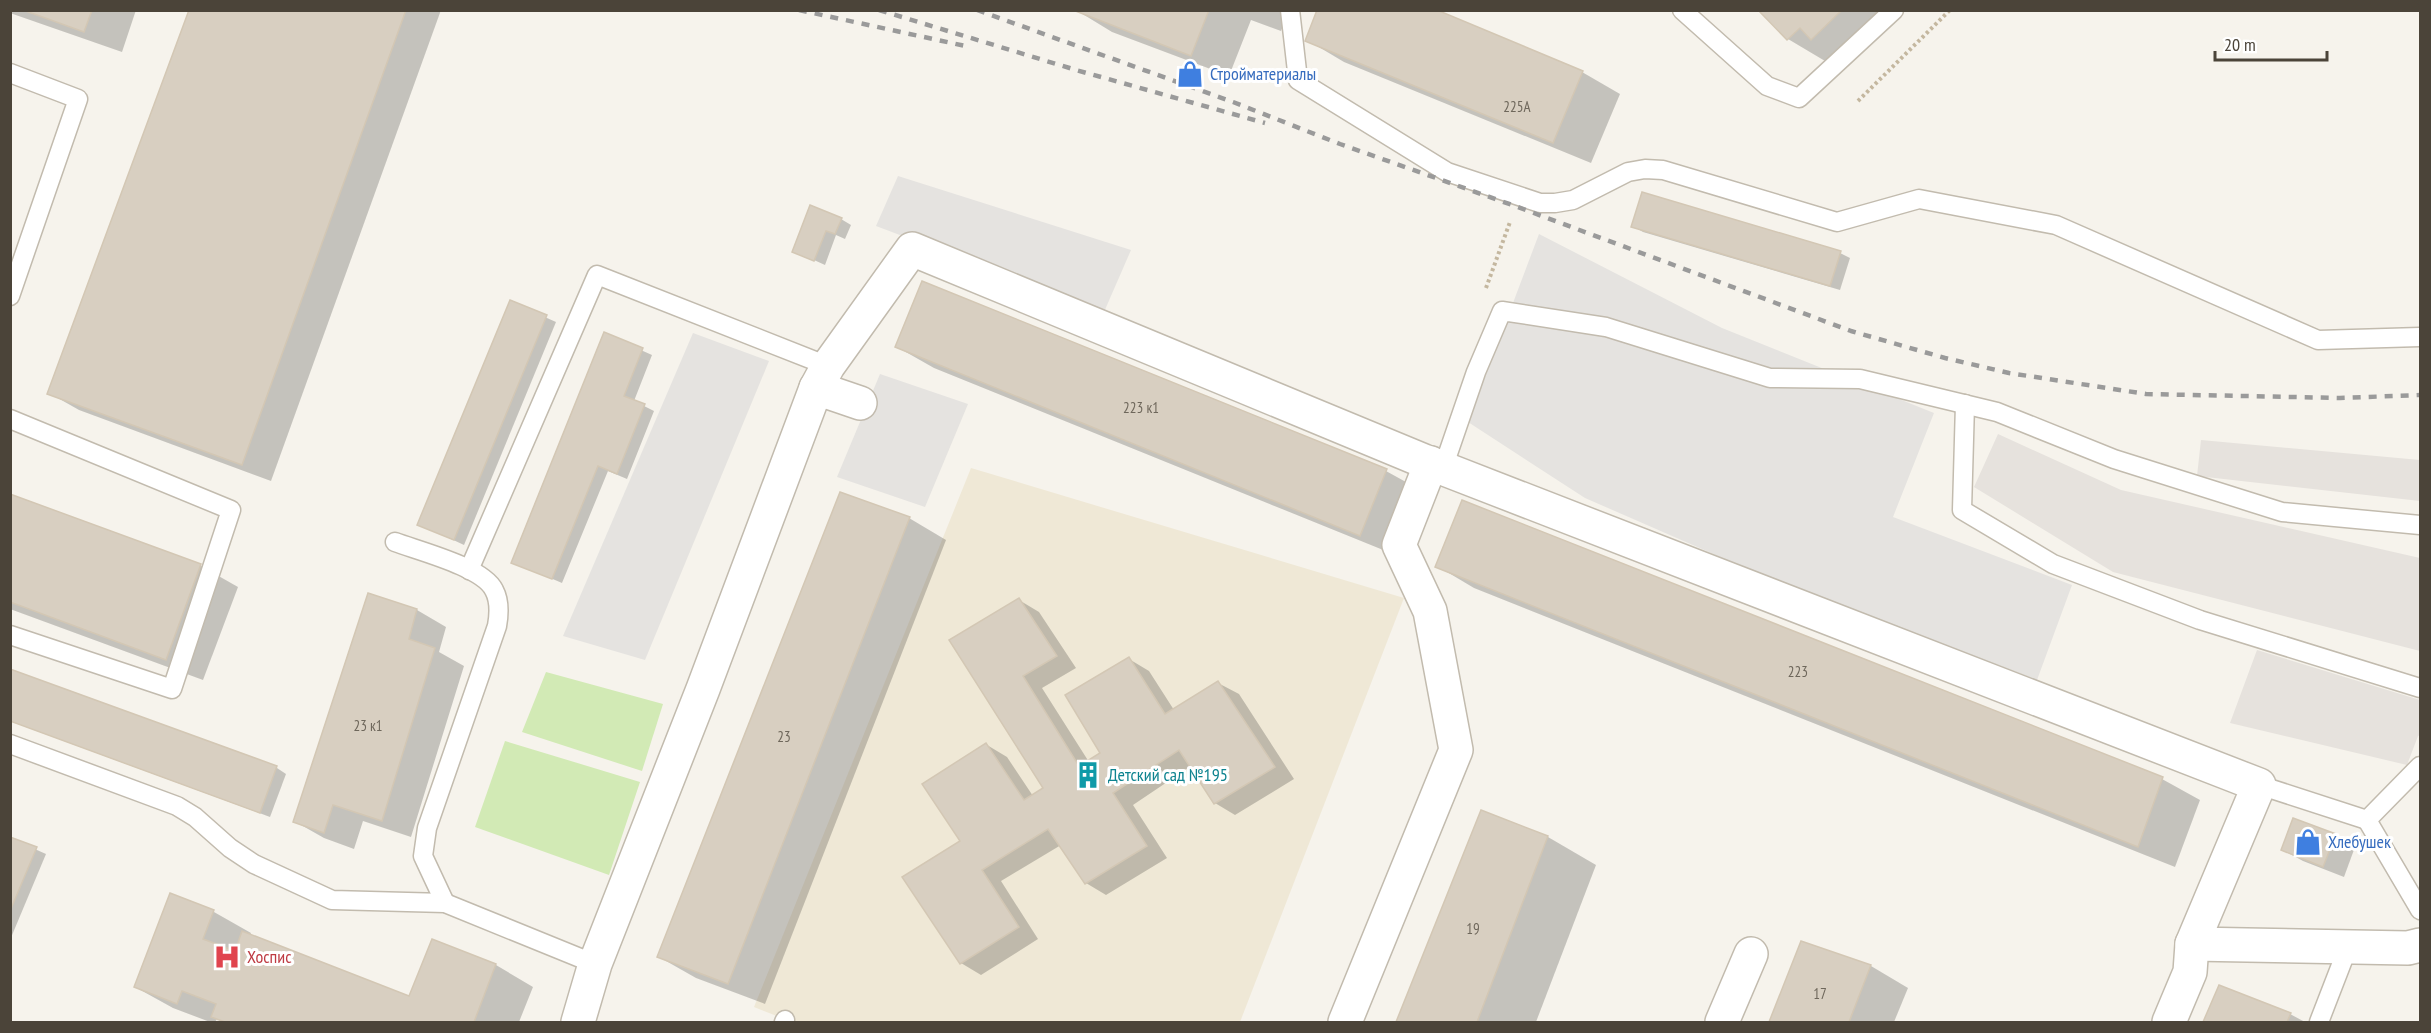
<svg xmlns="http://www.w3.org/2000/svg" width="2431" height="1033" font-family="'PT Sans Narrow',sans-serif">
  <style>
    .industrial { fill: #e6e2dd }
    .education { fill: #efe8d6 }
    .green { fill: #d2eab5 }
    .parking { fill: #e5e3e0 }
    .shadow { fill: #0003 }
    .building { fill: #d8cfc1; stroke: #d3c7b4; stroke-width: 1.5 }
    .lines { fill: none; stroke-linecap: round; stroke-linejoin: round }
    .service-casing { stroke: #c2bbae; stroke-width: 21 }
    .minor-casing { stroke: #c2bbae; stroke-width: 36 }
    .path { stroke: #c4b79f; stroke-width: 4; stroke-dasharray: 3 3; stroke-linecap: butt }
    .service { stroke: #fff; stroke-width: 18 }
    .minor { stroke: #fff; stroke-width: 33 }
    .rail { stroke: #9a9a9a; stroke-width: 4.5; stroke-dasharray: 8 8; stroke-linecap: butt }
    .labels { text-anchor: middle; stroke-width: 6; stroke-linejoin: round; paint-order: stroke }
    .number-label { font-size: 15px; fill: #6e675b }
    .shop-label { font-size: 18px; fill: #366cbe; stroke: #fff; text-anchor: start }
    .culture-label { font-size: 18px; fill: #0d838f; stroke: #fff; text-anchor: start }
    .health-label { font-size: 18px; fill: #be3a42; stroke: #fff; text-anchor: start }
  </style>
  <rect width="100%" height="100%" fill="#f6f3ec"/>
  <!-- industrial -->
  <g class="industrial">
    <polygon points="1998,434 2121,490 2420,558 2420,651 2113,572 1974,487"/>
    <polygon points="2201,440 2420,460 2420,501 2197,476"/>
    <polygon points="2257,650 2420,700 2420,735 2418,736 2407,765 2230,723"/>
  </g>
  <!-- education -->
  <polygon class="education" points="971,468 1404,598 1240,1022 792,1022 754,1007"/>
  <!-- green -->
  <g class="green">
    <polygon points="546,672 663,704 642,771 522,732"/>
    <polygon points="505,741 640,782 609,875 475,827"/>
  </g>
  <!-- parking -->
  <g class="parking">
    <polygon points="898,176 1131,250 1104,312 876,226"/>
    <polygon points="1539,234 1722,328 1934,413 1893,517 2072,585 2037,680 1757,573 1585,498 1468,422"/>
    <polygon points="693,333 769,361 645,660 563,636"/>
    <polygon points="880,374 968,404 925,507 837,477"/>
  </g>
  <!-- shadow -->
  <g class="shadow">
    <polygon points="10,10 136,10 122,52 10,13"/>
    <polygon points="191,10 441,10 271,481 79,410 49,393"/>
    <polygon points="1076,10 1289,10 1281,31 1251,20 1229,76 1112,32"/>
    <polygon points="1433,10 1582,72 1620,94 1591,163 1344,62 1307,40"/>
    <polygon points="1760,10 1896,10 1849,60 1834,52 1825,61 1788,39"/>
    <polygon points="841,219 851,225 845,239 836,235 825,265 794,251"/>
    <polygon points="1633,226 1840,253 1850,258 1840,290 1643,232"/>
    <polygon points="923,283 1386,471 1424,492 1398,556 934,368 897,347"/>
    <polygon points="511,302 556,322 464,545 419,524"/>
    <polygon points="605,334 652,355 634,401 654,411 627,479 608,471 562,583 513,562"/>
    <polygon points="10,495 201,566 238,587 203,680 10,609"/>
    <polygon points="909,518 946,540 765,1004 696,978 659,957"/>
    <polygon points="1437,566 2162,779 2200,800 2175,867 1474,588"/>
    <polygon points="369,595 417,610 446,627 439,652 464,666 411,837 363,821 354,849 324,838 294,821"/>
    <polygon points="1019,600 1039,612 1076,668 1042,688 1089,762 1102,753 1129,659 1149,671 1174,710 1218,683 1239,694 1294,779 1235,815 1215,803 1191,766 1133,805 1167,858 1106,895 1086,883 1061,845 1001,881 1038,939 981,975 961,963 962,841 987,745 1007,757 1033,796 1045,788 951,641"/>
    <polygon points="10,670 277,768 286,774 270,817 10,721"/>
    <polygon points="1482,812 1548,837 1596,865 1536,1022 1397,1022"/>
    <polygon points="2335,835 2355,847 2344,877 2303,861 2283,850"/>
    <polygon points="10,838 46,854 10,940"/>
    <polygon points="171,895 214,912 251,933 250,936 410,998 433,941 496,965 533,987 519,1022 223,1022 217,1019 215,1022 210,1022 173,1008 135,987"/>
    <polygon points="1802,943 1871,966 1908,988 1894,1022 1771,1022"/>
    <polygon points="2219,987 2290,1014 2305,1022 2205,1022"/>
  </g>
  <!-- building -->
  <g class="building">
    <polygon points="23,10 92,10 84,32"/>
    <polygon points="189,10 406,10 242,465 47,394"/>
    <polygon points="1073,10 1209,10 1191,56"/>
    <polygon points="1317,10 1437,10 1583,71 1553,143 1305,41"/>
    <polygon points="1758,10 1842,10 1811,40 1800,28 1787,40"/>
    <polygon points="1642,192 1841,251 1830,286 1631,227"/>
    <polygon points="810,205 842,218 835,234 826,231 814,261 792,252"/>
    <polygon points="922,281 1387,469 1360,536 895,347"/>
    <polygon points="510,300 547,315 454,540 417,525"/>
    <polygon points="604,332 643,348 624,396 645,404 617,474 598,466 552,579 511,563"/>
    <polygon points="840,492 910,517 728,984 657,957"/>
    <polygon points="10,494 201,564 166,660 10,602"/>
    <polygon points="1462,500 2163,777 2138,847 1435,567"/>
    <polygon points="368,593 417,609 409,639 435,648 382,821 333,805 324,833 293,822"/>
    <polygon points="1019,598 1057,656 1023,676 1079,766 1100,753 1065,695 1129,657 1165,714 1218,681 1275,767 1214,804 1179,750 1113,793 1147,846 1085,884 1048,829 982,870 1019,927 960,964 902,877 960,841 922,784 986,743 1024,800 1043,788 949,640"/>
    <polygon points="10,669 277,766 260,813 10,721"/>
    <polygon points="1481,810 1548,836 1477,1022 1396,1022"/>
    <polygon points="2293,818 2336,834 2323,867 2281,850"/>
    <polygon points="10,837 37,847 10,911"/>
    <polygon points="170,893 214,910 203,939 235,951 242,931 409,996 432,939 496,964 474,1022 225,1022 211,1017 216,1004 182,991 177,1004 134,987"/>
    <polygon points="1801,941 1871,965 1849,1022 1769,1022"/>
    <polygon points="2219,985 2291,1013 2287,1022 2203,1022"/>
  </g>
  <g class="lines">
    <defs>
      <g id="service">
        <polyline points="1290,10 1298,80 1447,172 1540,203 1555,203 1573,200 1628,172 1645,169 1663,170 1837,222 1919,199 2056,225 2318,340 2420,337"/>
        <polyline points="1682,10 1767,86 1799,98 1894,10"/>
        <polyline points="10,73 78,99 10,296"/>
        <polyline points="1965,404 1962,510 2053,564 2200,620 2420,688"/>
        <polyline points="10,419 231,510 172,689 10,635"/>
        <polyline points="1443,468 1476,372 1502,311 1606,327 1770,378 1860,379 1997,412 2114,459 2282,512 2420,525"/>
        <path d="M395 542C419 551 483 567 494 590 500 601 499 615 497 626L427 828 423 856 445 903"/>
        <polyline points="469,570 597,275 828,366"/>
        <polyline points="10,744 177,806 195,817 230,848 254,864 332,900 445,903 595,964"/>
        <polyline points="2420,766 2367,820 2420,910"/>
        <polyline points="2259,785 2367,820"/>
        <polyline points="784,1022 785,1020"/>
        <polyline points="2319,1022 2348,947"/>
      </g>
      <g id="minor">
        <polyline points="816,388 860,403"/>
        <polyline points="578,1022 595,964 703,689 816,388 828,366 912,249 1424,461 2259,785 2192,944 2408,948 2420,945"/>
        <polyline points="1345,1022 1456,750 1430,611 1399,545 1431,463"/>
        <polyline points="1722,1022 1751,954"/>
        <polyline points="2169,1022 2190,972 2192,944"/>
      </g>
    </defs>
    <!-- service casing -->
    <use href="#service" class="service-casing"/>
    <!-- minor casing -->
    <use href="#minor" class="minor-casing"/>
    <!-- path -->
    <g class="path">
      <polyline points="1858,101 1950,10"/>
      <polyline points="1486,288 1510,222"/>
    </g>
    <!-- service -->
    <use href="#service" class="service"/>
    <!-- minor -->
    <use href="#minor" class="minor"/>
    <!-- rail -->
    <g class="rail">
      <polyline points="799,10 970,47"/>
      <polyline points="879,10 1076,70 1265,123"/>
      <polyline points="977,10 1233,102 1340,144 1515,206 1851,331 1945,358 2009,373 2146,394 2340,398 2420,395"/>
    </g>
  </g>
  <!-- icons -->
  <defs>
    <symbol id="shop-bare" viewBox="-9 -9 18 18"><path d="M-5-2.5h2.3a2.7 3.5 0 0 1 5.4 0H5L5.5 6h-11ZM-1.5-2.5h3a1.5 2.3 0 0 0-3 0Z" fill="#3f7fe0" stroke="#fff" stroke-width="2.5" paint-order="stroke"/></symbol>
    <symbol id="building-bare" viewBox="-9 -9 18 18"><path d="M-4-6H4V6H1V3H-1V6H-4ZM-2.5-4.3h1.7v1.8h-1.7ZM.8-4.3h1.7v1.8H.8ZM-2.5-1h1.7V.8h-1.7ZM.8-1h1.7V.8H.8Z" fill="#0f9aa8" stroke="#fff" stroke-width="2.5" paint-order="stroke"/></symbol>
    <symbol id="hospital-bare" viewBox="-9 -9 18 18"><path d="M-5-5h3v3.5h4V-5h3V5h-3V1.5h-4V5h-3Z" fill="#e0444e" stroke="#fff" stroke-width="2.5" paint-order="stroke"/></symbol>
  </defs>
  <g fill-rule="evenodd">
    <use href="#shop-bare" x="1171" y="55" width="38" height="38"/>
    <use href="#building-bare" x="1069" y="756" width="38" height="38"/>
    <use href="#shop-bare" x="2289" y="823" width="38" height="38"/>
    <use href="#hospital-bare" x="208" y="938" width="38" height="38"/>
  </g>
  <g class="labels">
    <!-- number labels -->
    <g class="number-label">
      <text x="1517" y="112">225А</text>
      <text x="1141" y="413">223 к1</text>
      <text x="1798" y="677">223</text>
      <text x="368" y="731">23 к1</text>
      <text x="784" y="742">23</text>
      <text x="1473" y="934">19</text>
      <text x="1820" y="999">17</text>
    </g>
    <!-- shop labels -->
    <g class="shop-label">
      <text x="1210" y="80">Стройматериалы</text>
      <text x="2328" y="848">Хлебушек</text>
    </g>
    <!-- culture labels -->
    <g class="culture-label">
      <text x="1108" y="781">Детский сад №195</text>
    </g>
    <!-- health labels -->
    <g class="health-label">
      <text x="247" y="963">Хоспис</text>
    </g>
  </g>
  <!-- border -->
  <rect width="2431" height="1033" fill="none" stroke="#4b4439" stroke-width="24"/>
  <!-- scale -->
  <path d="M2215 51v9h112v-9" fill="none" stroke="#4b4439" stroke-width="3"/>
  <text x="2224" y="51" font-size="18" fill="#4b4439" stroke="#ffffff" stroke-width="4.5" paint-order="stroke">20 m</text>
</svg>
